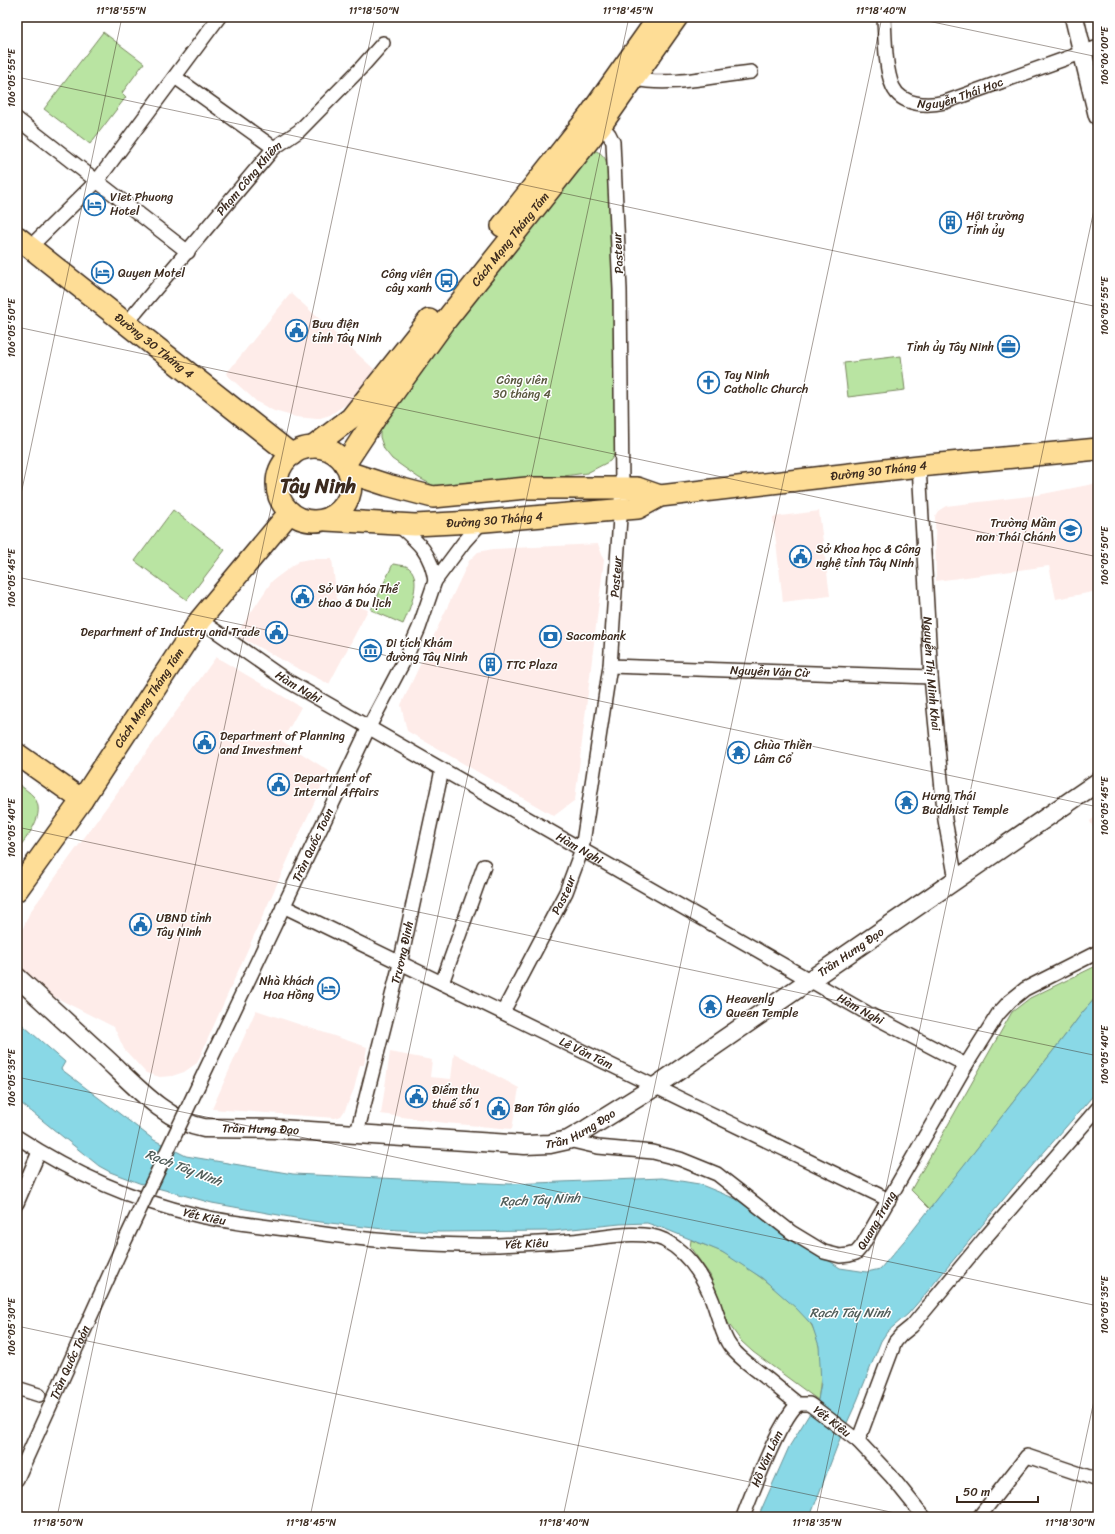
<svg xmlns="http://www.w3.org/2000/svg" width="1115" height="1534" font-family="Sriracha,sans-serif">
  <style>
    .built { fill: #feece9 }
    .green { fill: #b9e4a2; stroke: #7a8760 }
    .water { fill: #89d8e6; stroke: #6a9296 }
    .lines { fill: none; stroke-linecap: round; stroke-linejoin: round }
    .street-casing { stroke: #3b2a1e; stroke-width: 16 }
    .secondary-casing { stroke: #3b2a1e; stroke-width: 21 }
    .primary-casing { stroke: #3b2a1e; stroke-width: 24 }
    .street { stroke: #fff; stroke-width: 13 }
    .secondary { stroke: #fff; stroke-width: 18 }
    .primary { stroke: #fedd96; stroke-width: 21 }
    .street-bridge-casing { stroke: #3b2a1e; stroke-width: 16; stroke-linecap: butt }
    .street-bridge { stroke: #fff; stroke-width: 13 }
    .ticks { fill: none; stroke: #3b2a1e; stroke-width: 1; stroke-opacity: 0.45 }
    .labels { text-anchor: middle; stroke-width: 3; stroke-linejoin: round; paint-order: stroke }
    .street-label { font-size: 12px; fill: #3b2a1e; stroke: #fff }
    .poi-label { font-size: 12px; fill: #3b2a1e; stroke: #fff; text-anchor: start }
    .park-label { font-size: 12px; fill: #5a583f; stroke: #fff }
    .water-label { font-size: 13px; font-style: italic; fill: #525e5a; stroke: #fff }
    .town-label { font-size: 20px; font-weight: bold; fill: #3b2a1e; stroke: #fff }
    .neatline { fill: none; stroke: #3b2a1e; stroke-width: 1.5 }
    .ticks-label { font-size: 10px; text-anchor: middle; fill: #3b2a1e }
  </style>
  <rect width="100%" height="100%" fill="#fff"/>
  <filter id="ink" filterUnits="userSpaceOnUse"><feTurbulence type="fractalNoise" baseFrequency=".025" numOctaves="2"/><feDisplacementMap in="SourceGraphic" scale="8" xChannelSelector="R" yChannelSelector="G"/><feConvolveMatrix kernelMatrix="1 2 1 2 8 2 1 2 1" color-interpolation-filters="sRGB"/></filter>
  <g filter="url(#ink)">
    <!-- built -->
    <g class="built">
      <polygon points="291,293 374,369 364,390 351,401 330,415 317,419 296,417 274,411 257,402 226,374"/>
      <polygon points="1098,483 1098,591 1056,599 1049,566 936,581 935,516 938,511 946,506 1038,495"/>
      <polygon points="819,511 830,596 783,602 773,517"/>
      <polygon points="598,544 604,560 575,800 554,816 407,731 401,705 469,561 478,552 493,549"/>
      <polygon points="309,559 332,559 337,599 368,610 329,684 295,667 236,635 272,581 299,561"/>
      <polygon points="216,657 301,707 282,741 329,771 298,837 197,1063 184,1072 172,1076 160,1077 146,1073 124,1049 114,1027 35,987 21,970 19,937 30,912"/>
      <polygon points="1098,814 1098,839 1090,821"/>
      <polygon points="256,1010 367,1047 364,1065 360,1065 354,1089 345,1110 341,1116 335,1118 212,1109"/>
      <polygon points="390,1052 432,1060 430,1077 451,1079 454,1053 519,1088 512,1129 446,1123 381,1114"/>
    </g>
    <!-- green -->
    <g class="green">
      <polygon points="103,32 144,63 122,93 126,97 90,144 44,109"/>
      <path d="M591 150C608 152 607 166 611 180L616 453 610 461 587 473 444 491 419 478 392 459 384 449 380 437V425L389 409Z"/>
      <polygon points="901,356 905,390 848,397 844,363"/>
      <polygon points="173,510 225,550 187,600 135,561"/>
      <path d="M393 564C397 565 402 565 406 566 425 575 409 611 403 624L371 610Z"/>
      <path d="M17 783C22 787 30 792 34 797 47 814 27 837 17 850Z"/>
      <polygon points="1098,965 1098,995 1082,1013 1067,1033 930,1209 911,1190 1012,1012 1030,998"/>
      <path d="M691 1240C701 1244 712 1247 722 1252 744 1263 800 1305 812 1326 824 1348 822 1376 818 1400L753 1352 741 1341 728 1323 710 1275 690 1247Z"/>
    </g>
    <!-- water -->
    <polygon class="water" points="1098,995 1098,1090 1012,1189 922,1298 908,1314 887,1332 881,1341 857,1401 841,1436 810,1517 758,1517 789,1447 818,1400 821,1383 819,1346 812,1325 796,1308 762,1278 722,1252 665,1229 647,1223 620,1224 553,1231 439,1232 383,1229 312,1221 212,1203 139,1183 110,1172 99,1166 17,1100 17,1020 65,1062 61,1069 154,1140 186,1156 293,1174 510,1184 662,1178 699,1184 736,1199 840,1268 867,1272 880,1269 910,1234 1067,1033 1082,1013"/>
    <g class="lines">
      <defs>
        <g id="street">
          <path id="s1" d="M884 17C885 36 885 70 893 87 902 106 928 106 945 102L1098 47"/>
          <polyline points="175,77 274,148"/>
          <path d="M634 79C670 87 714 76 751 72"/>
          <polyline points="17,119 188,252"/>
          <polyline points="30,247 97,181 219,17"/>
          <path id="s2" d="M126 324 274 148 299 131 360 69 383 43"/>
          <path id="s3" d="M919 466 931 677 945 820 956 880"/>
          <path d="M397 524C418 542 431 552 435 581"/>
          <path id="s4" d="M200 620 286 680 867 1013 966 1065"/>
          <path id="s5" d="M610 666 931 677"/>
          <path id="s6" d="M283 906 889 1200"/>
          <polyline points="442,983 484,866"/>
          <path id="s7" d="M503 1012 566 892 582 849 610 666 622 488 620 290 613 142 609 134 601 125"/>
          <path id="s8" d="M198 1086 369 727 407 655 419 628 435 581 464 542 483 521"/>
          <path id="s9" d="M357 1133 400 964 442 770"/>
          <path id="s10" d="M17 1137C72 1173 132 1200 196 1215 233 1224 272 1227 310 1232 371 1241 434 1246 496 1245 521 1244 547 1243 571 1241 599 1239 639 1228 664 1240 692 1255 708 1284 717 1314 721 1325 723 1337 730 1346 738 1357 750 1365 760 1373 773 1383 785 1394 798 1404H809L812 1406 858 1441 891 1476 924 1517"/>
          <path id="s11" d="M568 1140 598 1147 653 1152 680 1159 717 1174 791 1232 824 1252 840 1256 849 1255 856 1253 862 1246 966 1065 998 1014 1010 1001 1025 989 1098 952"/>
          <polyline points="17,1203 39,1152"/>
          <polyline points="17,1388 39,1395"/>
          <polyline points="858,1441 895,1342 901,1335 912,1326 985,1238 1098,1108"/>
          <path id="s12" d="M17 1479 122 1247"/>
          <path id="s13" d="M743 1517C754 1488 765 1459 779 1432 785 1422 789 1412 798 1404"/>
          <polyline points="979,1517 1027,1456 1098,1480"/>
        </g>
        <g id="secondary">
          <polyline points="1074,17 1098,116"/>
          <path id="s14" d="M17 977C45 1003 74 1029 102 1055 132 1082 163 1120 204 1128L279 1129 525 1145 550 1144 568 1140 587 1129 656 1086 1098 782"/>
        </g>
        <g id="primary">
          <polyline points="502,226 589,116 659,17"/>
          <path id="s15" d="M17 237 292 455"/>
          <circle cx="314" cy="484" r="37"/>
          <polyline points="313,447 351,418 429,320"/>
          <path id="s16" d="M345 464 378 414 446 320 601 125 677 17"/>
          <polyline points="350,473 387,485 433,497 527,488 637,488 660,496"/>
          <path id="s17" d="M326 520 415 525 473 522 638 508 660 496 919 466 1098 449"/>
          <polyline points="17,754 82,800"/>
          <path id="s18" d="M17 890 82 800 200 620 290 512"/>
        </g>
      </defs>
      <!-- street casing -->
      <use href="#street" class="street-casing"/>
      <!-- secondary casing -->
      <use href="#secondary" class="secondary-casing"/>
      <!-- primary casing -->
      <use href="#primary" class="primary-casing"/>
      <!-- street -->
      <use href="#street" class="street"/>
      <!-- secondary -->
      <use href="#secondary" class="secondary"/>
      <!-- primary -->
      <use href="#primary" class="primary"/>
      <defs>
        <polyline id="street-bridge" points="122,1247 198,1086"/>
      </defs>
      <!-- street-bridge casing -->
      <use href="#street-bridge" class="street-bridge-casing"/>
      <!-- street-bridge -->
      <use href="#street-bridge" class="street-bridge"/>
    </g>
  </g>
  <!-- ticks -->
  <path class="ticks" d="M909 17 1098 57M17 77 1098 307M17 327 1098 557M17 513 122 17M17 577 1098 807M17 827 1098 1056M17 1077 1098 1306M17 1326 914 1517M57 1517 375 17M310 1517 629 17M563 1517 882 17M816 1517 1098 191M1069 1517 1098 1382"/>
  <!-- icons -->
  <defs>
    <symbol id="hotel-ring" viewBox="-11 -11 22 22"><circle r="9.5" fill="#fff" stroke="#1f6fb2" stroke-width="1.5"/><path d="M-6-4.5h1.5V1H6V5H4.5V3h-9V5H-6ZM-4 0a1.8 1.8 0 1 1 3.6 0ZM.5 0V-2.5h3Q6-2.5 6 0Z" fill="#1f6fb2"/></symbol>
    <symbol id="building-ring" viewBox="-11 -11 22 22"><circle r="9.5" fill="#fff" stroke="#1f6fb2" stroke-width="1.5"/><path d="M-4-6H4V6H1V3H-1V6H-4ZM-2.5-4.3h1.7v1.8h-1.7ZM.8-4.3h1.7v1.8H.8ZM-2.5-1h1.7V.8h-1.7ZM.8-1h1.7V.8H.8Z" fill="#1f6fb2"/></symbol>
    <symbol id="bus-ring" viewBox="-11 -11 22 22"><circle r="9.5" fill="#fff" stroke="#1f6fb2" stroke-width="1.5"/><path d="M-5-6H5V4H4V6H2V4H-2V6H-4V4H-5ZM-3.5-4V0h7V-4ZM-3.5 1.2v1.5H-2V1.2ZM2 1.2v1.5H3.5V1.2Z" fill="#1f6fb2"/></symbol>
    <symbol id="civic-ring" viewBox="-11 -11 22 22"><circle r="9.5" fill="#fff" stroke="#1f6fb2" stroke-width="1.5"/><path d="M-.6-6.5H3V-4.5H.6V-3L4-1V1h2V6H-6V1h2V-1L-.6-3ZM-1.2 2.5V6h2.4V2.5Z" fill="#1f6fb2"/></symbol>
    <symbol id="office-ring" viewBox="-11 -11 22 22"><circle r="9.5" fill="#fff" stroke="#1f6fb2" stroke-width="1.5"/><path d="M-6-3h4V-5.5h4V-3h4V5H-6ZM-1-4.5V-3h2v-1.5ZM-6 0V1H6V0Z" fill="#1f6fb2"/></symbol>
    <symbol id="church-ring" viewBox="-11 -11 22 22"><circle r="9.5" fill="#fff" stroke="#1f6fb2" stroke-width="1.5"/><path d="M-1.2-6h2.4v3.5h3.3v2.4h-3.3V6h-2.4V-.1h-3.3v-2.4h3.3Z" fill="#1f6fb2"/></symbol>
    <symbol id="school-ring" viewBox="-11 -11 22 22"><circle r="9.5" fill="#fff" stroke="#1f6fb2" stroke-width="1.5"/><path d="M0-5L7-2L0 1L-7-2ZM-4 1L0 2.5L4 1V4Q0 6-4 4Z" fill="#1f6fb2"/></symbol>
    <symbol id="bank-ring" viewBox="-11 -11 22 22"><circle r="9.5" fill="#fff" stroke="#1f6fb2" stroke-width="1.5"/><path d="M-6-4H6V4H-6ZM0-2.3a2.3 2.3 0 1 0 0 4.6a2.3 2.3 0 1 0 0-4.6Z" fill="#1f6fb2"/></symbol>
    <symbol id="museum-ring" viewBox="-11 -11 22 22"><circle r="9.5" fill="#fff" stroke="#1f6fb2" stroke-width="1.5"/><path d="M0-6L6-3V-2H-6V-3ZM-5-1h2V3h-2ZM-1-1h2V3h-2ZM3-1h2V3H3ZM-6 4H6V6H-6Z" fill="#1f6fb2"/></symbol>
    <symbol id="temple-ring" viewBox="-11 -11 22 22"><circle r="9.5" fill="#fff" stroke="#1f6fb2" stroke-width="1.5"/><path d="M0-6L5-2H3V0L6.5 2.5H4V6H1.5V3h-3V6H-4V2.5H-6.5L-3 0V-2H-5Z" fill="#1f6fb2"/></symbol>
  </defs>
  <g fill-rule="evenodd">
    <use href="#hotel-ring" x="82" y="192" width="25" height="25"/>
    <use href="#building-ring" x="938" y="210" width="25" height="25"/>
    <use href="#hotel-ring" x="90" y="260" width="25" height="25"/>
    <use href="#bus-ring" x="434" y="268" width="25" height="25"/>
    <use href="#civic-ring" x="284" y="318" width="25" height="25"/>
    <use href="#office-ring" x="996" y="334" width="25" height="25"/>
    <use href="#church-ring" x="696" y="370" width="25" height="25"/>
    <use href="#school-ring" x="1058" y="518" width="25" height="25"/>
    <use href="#civic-ring" x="788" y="544" width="25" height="25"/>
    <use href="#civic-ring" x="290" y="584" width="25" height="25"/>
    <use href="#civic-ring" x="264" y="620" width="25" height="25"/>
    <use href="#bank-ring" x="538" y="624" width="25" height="25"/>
    <use href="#museum-ring" x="358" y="638" width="25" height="25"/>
    <use href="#building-ring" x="478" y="652" width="25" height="25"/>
    <use href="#civic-ring" x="192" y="730" width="25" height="25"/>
    <use href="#temple-ring" x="726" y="740" width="25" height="25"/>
    <use href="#civic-ring" x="266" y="772" width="25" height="25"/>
    <use href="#temple-ring" x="894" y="790" width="25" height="25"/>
    <use href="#civic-ring" x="128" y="912" width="25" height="25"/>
    <use href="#hotel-ring" x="316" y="976" width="25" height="25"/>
    <use href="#temple-ring" x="698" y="994" width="25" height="25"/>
    <use href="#civic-ring" x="404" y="1084" width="25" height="25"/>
    <use href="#civic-ring" x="486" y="1096" width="25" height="25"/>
  </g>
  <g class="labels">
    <!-- street labels -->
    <g class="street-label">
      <text dy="4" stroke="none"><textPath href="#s1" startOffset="146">Nguyễn Thái Học</textPath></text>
      <text dy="4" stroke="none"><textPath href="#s2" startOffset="191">Phạm Công Khiêm</textPath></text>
      <text dy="4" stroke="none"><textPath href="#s16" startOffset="279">Cách Mạng Tháng Tám</textPath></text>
      <text transform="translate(618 253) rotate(-93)" y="4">Pasteur</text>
      <text dy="4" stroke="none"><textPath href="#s15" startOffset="175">Đường 30 Tháng 4</textPath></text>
      <text dy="4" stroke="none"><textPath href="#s17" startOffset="558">Đường 30 Tháng 4</textPath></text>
      <text dy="4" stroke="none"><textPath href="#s17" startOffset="169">Đường 30 Tháng 4</textPath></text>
      <text dy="4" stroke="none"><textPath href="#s7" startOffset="456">Pasteur</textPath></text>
      <text dy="4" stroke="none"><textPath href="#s5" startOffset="160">Nguyễn Văn Cừ</textPath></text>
      <text dy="4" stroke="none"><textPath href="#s3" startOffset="208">Nguyễn Thị Minh Khai</textPath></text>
      <text dy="4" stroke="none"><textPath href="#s4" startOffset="119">Hàm Nghi</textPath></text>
      <text dy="4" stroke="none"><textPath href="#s18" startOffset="233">Cách Mạng Tháng Tám</textPath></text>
      <text dy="4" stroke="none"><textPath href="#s8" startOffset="267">Trần Quốc Toản</textPath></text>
      <text dy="4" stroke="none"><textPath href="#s4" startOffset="443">Hàm Nghi</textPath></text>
      <text dy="4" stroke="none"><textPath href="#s7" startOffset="132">Pasteur</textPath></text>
      <text dy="4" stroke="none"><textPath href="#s9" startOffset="186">Trương Định</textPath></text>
      <text dy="4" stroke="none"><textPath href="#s14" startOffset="947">Trần Hưng Đạo</textPath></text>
      <text dy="4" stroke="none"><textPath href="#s4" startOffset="767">Hàm Nghi</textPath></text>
      <text dy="4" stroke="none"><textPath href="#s6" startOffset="337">Lê Văn Tám</textPath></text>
      <text dy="4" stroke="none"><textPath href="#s14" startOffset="623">Trần Hưng Đạo</textPath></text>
      <text dy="4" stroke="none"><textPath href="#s14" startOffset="299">Trần Hưng Đạo</textPath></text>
      <text dy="4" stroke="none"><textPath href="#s10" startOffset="205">Yết Kiêu</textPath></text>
      <text dy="4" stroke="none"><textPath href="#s11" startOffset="358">Quang Trung</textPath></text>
      <text dy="4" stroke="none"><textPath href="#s10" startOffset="529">Yết Kiêu</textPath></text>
      <text dy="4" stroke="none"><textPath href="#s12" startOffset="128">Trần Quốc Toản</textPath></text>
      <text dy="4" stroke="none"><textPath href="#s10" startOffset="925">Yết Kiêu</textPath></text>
      <text dy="4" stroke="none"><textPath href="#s13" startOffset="63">Hồ Văn Lâm</textPath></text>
    </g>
    <!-- poi labels -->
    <g class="poi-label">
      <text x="110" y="201">Viet Phuong<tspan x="110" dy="14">Hotel</tspan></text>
      <text x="966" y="220">Hội trường<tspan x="966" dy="14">Tỉnh ủy</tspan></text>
      <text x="118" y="277">Quyen Motel</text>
      <text x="432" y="278" text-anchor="end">Công viên<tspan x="432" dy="14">cây xanh</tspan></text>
      <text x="312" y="328">Bưu điện<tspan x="312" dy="14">tỉnh Tây Ninh</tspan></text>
      <text x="994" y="351" text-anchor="end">Tỉnh ủy Tây Ninh</text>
      <text x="724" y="379">Tay Ninh<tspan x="724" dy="14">Catholic Church</tspan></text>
      <text x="1056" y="527" text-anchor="end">Trường Mầm<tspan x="1056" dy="14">non Thái Chánh</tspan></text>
      <text x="816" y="553">Sở Khoa học &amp; Công<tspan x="816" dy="14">nghệ tỉnh Tây Ninh</tspan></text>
      <text x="318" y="593">Sở Văn hóa Thể<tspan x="318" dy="14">thao &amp; Du lịch</tspan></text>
      <text x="260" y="636" text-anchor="end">Department of Industry and Trade</text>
      <text x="566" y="640">Sacombank</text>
      <text x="386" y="647">Di tích Khám<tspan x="386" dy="14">đường Tây Ninh</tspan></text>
      <text x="506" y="669">TTC Plaza</text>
      <text x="220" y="740">Department of Planning<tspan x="220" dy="14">and Investment</tspan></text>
      <text x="754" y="749">Chùa Thiền<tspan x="754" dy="14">Lâm Cổ</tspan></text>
      <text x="294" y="782">Department of<tspan x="294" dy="14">Internal Affairs</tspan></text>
      <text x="922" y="800">Hưng Thái<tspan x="922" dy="14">Buddhist Temple</tspan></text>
      <text x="156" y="922">UBND tỉnh<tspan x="156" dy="14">Tây Ninh</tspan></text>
      <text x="314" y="985" text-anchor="end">Nhà khách<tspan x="314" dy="14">Hoa Hồng</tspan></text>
      <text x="726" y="1003">Heavenly<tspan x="726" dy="14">Queen Temple</tspan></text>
      <text x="432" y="1094">Điểm thu<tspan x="432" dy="14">thuế số 1</tspan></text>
      <text x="514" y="1112">Ban Tôn giáo</text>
    </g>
    <!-- park labels -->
    <g class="park-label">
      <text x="522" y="384">Công viên<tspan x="522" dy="14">30 tháng 4</tspan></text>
    </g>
    <!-- water labels -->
    <g class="water-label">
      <text transform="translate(184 1167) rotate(21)" y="5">Rạch Tây Ninh</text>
      <text transform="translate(540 1199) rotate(-3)" y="5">Rạch Tây Ninh</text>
      <text x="850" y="1317">Rạch Tây Ninh</text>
    </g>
    <!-- town labels -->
    <g class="town-label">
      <text x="318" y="493">Tây Ninh</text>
    </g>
  </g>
  <!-- margin -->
  <rect width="1115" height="1534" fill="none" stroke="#fff" stroke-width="44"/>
  <!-- scale -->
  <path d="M957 1496v6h81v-6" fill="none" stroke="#3b2a1e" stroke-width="2"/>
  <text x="963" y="1496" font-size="12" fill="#3b2a1e" stroke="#ffffff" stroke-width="3" paint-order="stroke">50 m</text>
  <rect x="22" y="22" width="1071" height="1490" class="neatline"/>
  <g class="ticks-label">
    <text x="121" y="14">11°18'55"N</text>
    <text x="374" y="14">11°18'50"N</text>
    <text x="628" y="14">11°18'45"N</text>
    <text x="881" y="14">11°18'40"N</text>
    <text transform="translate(1104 56) rotate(-90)" y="4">106°06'00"E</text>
    <text transform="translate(11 78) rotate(-90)" y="4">106°05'55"E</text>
    <text transform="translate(1104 306) rotate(-90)" y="4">106°05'55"E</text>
    <text transform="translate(11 328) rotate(-90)" y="4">106°05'50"E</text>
    <text transform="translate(1104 556) rotate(-90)" y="4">106°05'50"E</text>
    <text transform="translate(11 578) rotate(-90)" y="4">106°05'45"E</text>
    <text transform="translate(1104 806) rotate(-90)" y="4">106°05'45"E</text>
    <text transform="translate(11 828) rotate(-90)" y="4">106°05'40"E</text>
    <text transform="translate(1104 1055) rotate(-90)" y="4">106°05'40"E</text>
    <text transform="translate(11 1078) rotate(-90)" y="4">106°05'35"E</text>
    <text transform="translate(1104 1305) rotate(-90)" y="4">106°05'35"E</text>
    <text transform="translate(11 1327) rotate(-90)" y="4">106°05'30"E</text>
    <text x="58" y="1526">11°18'50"N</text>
    <text x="311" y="1526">11°18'45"N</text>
    <text x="564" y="1526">11°18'40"N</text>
    <text x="817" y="1526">11°18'35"N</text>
    <text x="1070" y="1526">11°18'30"N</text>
  </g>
</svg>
